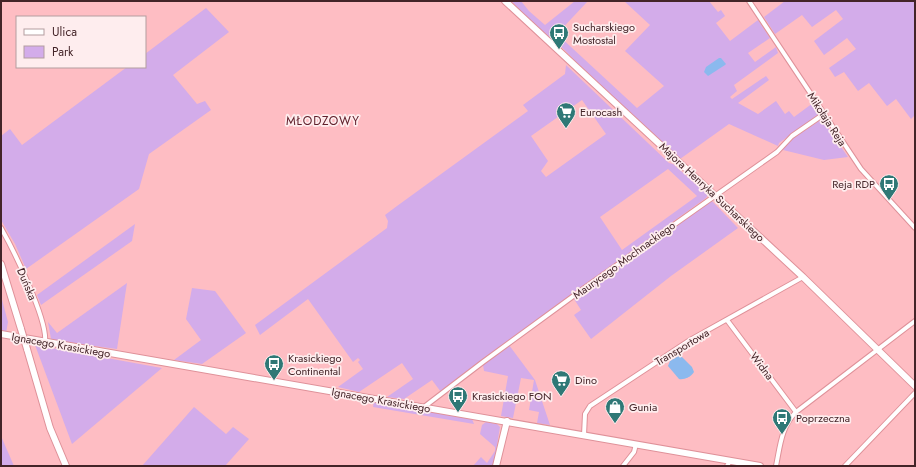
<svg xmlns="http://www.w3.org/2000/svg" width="916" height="467" font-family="Jost,sans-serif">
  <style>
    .green { fill: #d3acea; fill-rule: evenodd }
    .water { fill: #8bb9ee }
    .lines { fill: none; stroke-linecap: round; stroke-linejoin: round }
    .street-casing { stroke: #df9199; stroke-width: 6 }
    .secondary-casing { stroke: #df9199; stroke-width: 8 }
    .primary-casing { stroke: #df9199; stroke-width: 8 }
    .street { stroke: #fff; stroke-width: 4 }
    .secondary { stroke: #fff; stroke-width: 6 }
    .primary { stroke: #fff; stroke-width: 6 }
    .primary-bridge-casing { stroke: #df9199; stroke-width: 8; stroke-linecap: butt }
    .primary-bridge { stroke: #fff; stroke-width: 6 }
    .labels { text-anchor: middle; stroke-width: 3.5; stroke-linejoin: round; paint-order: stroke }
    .poi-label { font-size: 11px; fill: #432428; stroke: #feedee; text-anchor: start }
    .street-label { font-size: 11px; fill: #432428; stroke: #feedee }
    .neighbourhood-label { font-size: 12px; letter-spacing: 1px; fill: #61202c; stroke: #feedee }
  </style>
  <rect width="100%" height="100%" fill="#febdc3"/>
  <!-- green -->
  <g class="green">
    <path d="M511 1H521L529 11 545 25 575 1H588L557 34 637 108 664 86 625 51 650 25 624 1H709L718 12 721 10 725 16 716 23 730 41 758 20 770 38 748 53 755 62 776 47 778 53 734 85 737 91 730 97 732 99 766 76 769 80 738 103 758 114 776 101 785 114 789 111 794 117 813 103 820 114 779 143 778 146 729 124 680 159 576 62C566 50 555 42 543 32 531 23 521 11 511 1Z"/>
    <polygon points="785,1 915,1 915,115 911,119 896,99 887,106 869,83 858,91 844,72 835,77 829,68 856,49 847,38 824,55 814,41 843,19 836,10 812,27 802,15 775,34 764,17"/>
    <polygon points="206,8 229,32 173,75 197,104 205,101 211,110 149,154 139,189 26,269 15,244 1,220 1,136 10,129 22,145 127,67 145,67 145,54"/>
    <path d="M566 65 669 163 673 164 708 195 706 198 576 291 441 392 432 380 404 399 387 397 413 379 402 363 359 392 338 387 363 369 358 362 360 360 358 358 353 362 308 299 260 335 255 325 387 228 388 221 385 215 397 206 528 111 523 105 565 74ZM582 100 606 134 546 177 541 171 548 161 531 136ZM668 169 697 196 622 250 600 217Z"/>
    <polygon points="822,119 848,157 824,160 783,150 789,141"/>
    <polygon points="711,200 738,228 671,276 591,339 574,315 581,310 574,299"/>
    <polygon points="135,224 132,241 41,305 37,295"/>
    <polygon points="127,283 117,349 56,341 51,339 48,322 57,333"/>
    <polygon points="192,288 215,291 246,333 202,364 174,360 201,340 186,319"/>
    <polygon points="1,296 8,322 6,333 1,332"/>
    <polygon points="35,345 162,368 72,444"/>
    <polygon points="509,345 535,380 550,425 537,423 539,412 529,410 534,380 521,378 513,418 501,416 508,376 484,371 483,365"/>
    <polygon points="374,401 472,419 474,424 373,407"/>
    <polygon points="194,407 226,434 233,427 249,439 225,466 142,466"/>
    <polygon points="486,422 497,424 500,427 494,463 492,466 473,466 481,457 487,463 495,451 495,447 480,434 482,425"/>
    <polygon points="1,436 14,466 1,466"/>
  </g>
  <!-- water -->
  <g class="water">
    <polygon points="719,58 721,58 726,64 725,65 708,76 704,72 706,67"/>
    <path d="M680 355 692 367 694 372C691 377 684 380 679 379L668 366 670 361Z"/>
  </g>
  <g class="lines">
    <defs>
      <g id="street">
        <polyline points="749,1 861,169 915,228"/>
        <path d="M1 228C13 249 48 320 45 342"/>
        <polyline points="727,320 796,412"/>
        <polyline points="424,407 483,362 583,289 777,152 792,136 824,114"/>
        <polyline points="584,435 585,414 590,406 690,340 803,277"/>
        <polyline points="623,466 634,452 636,444"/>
        <polyline points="727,466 730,461"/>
        <path d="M776 466C780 447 781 427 796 412L915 321"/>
        <polyline points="845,466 915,393"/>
      </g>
      <g id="secondary">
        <polyline points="505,1 803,277 915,386"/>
        <polyline points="1,334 760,466"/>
        <polyline points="496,466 507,421"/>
      </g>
      <g id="primary">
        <polyline points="1,264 21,329"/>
        <polyline points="27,349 50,428 66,466"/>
      </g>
    </defs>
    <!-- street casing -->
    <use href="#street" class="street-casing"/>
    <!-- secondary casing -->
    <use href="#secondary" class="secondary-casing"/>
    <!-- primary casing -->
    <use href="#primary" class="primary-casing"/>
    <!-- street -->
    <use href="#street" class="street"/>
    <!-- secondary -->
    <use href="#secondary" class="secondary"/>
    <!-- primary -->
    <use href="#primary" class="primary"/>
    <defs>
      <polyline id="primary-bridge" points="21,329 27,349"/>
    </defs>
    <!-- primary-bridge casing -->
    <use href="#primary-bridge" class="primary-bridge-casing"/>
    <!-- primary-bridge -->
    <use href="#primary-bridge" class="primary-bridge"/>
  </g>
  <!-- icons -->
  <defs>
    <symbol id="bus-pin" viewBox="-11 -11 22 30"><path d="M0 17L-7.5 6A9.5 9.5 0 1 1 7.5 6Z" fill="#2f7876" stroke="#feedee"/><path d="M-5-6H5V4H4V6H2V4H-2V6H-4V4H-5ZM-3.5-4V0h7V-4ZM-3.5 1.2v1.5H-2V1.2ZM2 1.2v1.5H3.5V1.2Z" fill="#fff"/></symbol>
    <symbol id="supermarket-pin" viewBox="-11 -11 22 30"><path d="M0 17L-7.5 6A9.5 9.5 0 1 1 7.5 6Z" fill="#2f7876" stroke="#feedee"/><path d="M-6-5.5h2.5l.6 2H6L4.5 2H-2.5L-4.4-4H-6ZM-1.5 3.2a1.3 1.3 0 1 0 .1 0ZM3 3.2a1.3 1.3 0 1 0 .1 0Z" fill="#fff"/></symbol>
    <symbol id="shop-pin" viewBox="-11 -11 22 30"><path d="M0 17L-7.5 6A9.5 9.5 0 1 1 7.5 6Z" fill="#2f7876" stroke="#feedee"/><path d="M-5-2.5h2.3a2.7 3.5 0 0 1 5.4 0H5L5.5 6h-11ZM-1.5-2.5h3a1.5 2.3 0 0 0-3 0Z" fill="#fff"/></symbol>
  </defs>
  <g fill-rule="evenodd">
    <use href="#bus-pin" x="548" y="22" width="22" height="30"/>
    <use href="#supermarket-pin" x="555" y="101" width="22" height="30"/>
    <use href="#bus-pin" x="878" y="173" width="22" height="30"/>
    <use href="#bus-pin" x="263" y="353" width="22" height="30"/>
    <use href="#supermarket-pin" x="550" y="369" width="22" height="30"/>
    <use href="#bus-pin" x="447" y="385" width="22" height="30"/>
    <use href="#shop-pin" x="604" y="396" width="22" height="30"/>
    <use href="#bus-pin" x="771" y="407" width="22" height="30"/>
  </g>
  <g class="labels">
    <!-- poi labels -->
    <g class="poi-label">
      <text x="573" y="31">Sucharskiego<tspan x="573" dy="13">Mostostal</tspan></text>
      <text x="580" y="116">Eurocash</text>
      <text x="875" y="188" text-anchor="end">Reja RDP</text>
      <text x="288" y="362">Krasickiego<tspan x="288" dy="13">Continental</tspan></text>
      <text x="575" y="384">Dino</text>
      <text x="472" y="400">Krasickiego FON</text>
      <text x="629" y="411">Gunia</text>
      <text x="796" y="422">Poprzeczna</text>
    </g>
    <!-- street labels -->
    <g class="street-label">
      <text transform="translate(827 119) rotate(57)" y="4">Mikołaja Reja</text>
      <text transform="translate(712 192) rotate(43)" y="4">Majora Henryka Sucharskiego</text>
      <text transform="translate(624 260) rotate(-36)" y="4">Maurycego Mochnackiego</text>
      <text transform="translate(27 284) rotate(67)" y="4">Duńska</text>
      <text transform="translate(61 345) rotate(10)" y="4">Ignacego Krasickiego</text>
      <text transform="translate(682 347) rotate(-31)" y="4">Transportowa</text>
      <text transform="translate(762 366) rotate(53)" y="4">Widna</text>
      <text transform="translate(381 400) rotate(10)" y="4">Ignacego Krasickiego</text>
    </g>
    <!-- neighbourhood labels -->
    <g class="neighbourhood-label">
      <text x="323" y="125">MŁODZOWY</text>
    </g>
  </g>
  <!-- border -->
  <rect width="916" height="467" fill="none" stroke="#432428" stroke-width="4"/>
  <!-- legend -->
  <rect x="16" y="16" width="130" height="52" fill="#feedee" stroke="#b39d9f"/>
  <rect x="24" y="29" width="20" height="6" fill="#ffffff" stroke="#b39d9f"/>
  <text x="52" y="36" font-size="12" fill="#432428">Ulica</text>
  <rect x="24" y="46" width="20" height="12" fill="#d3acea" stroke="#b39d9f"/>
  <text x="52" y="56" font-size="12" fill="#432428">Park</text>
</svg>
